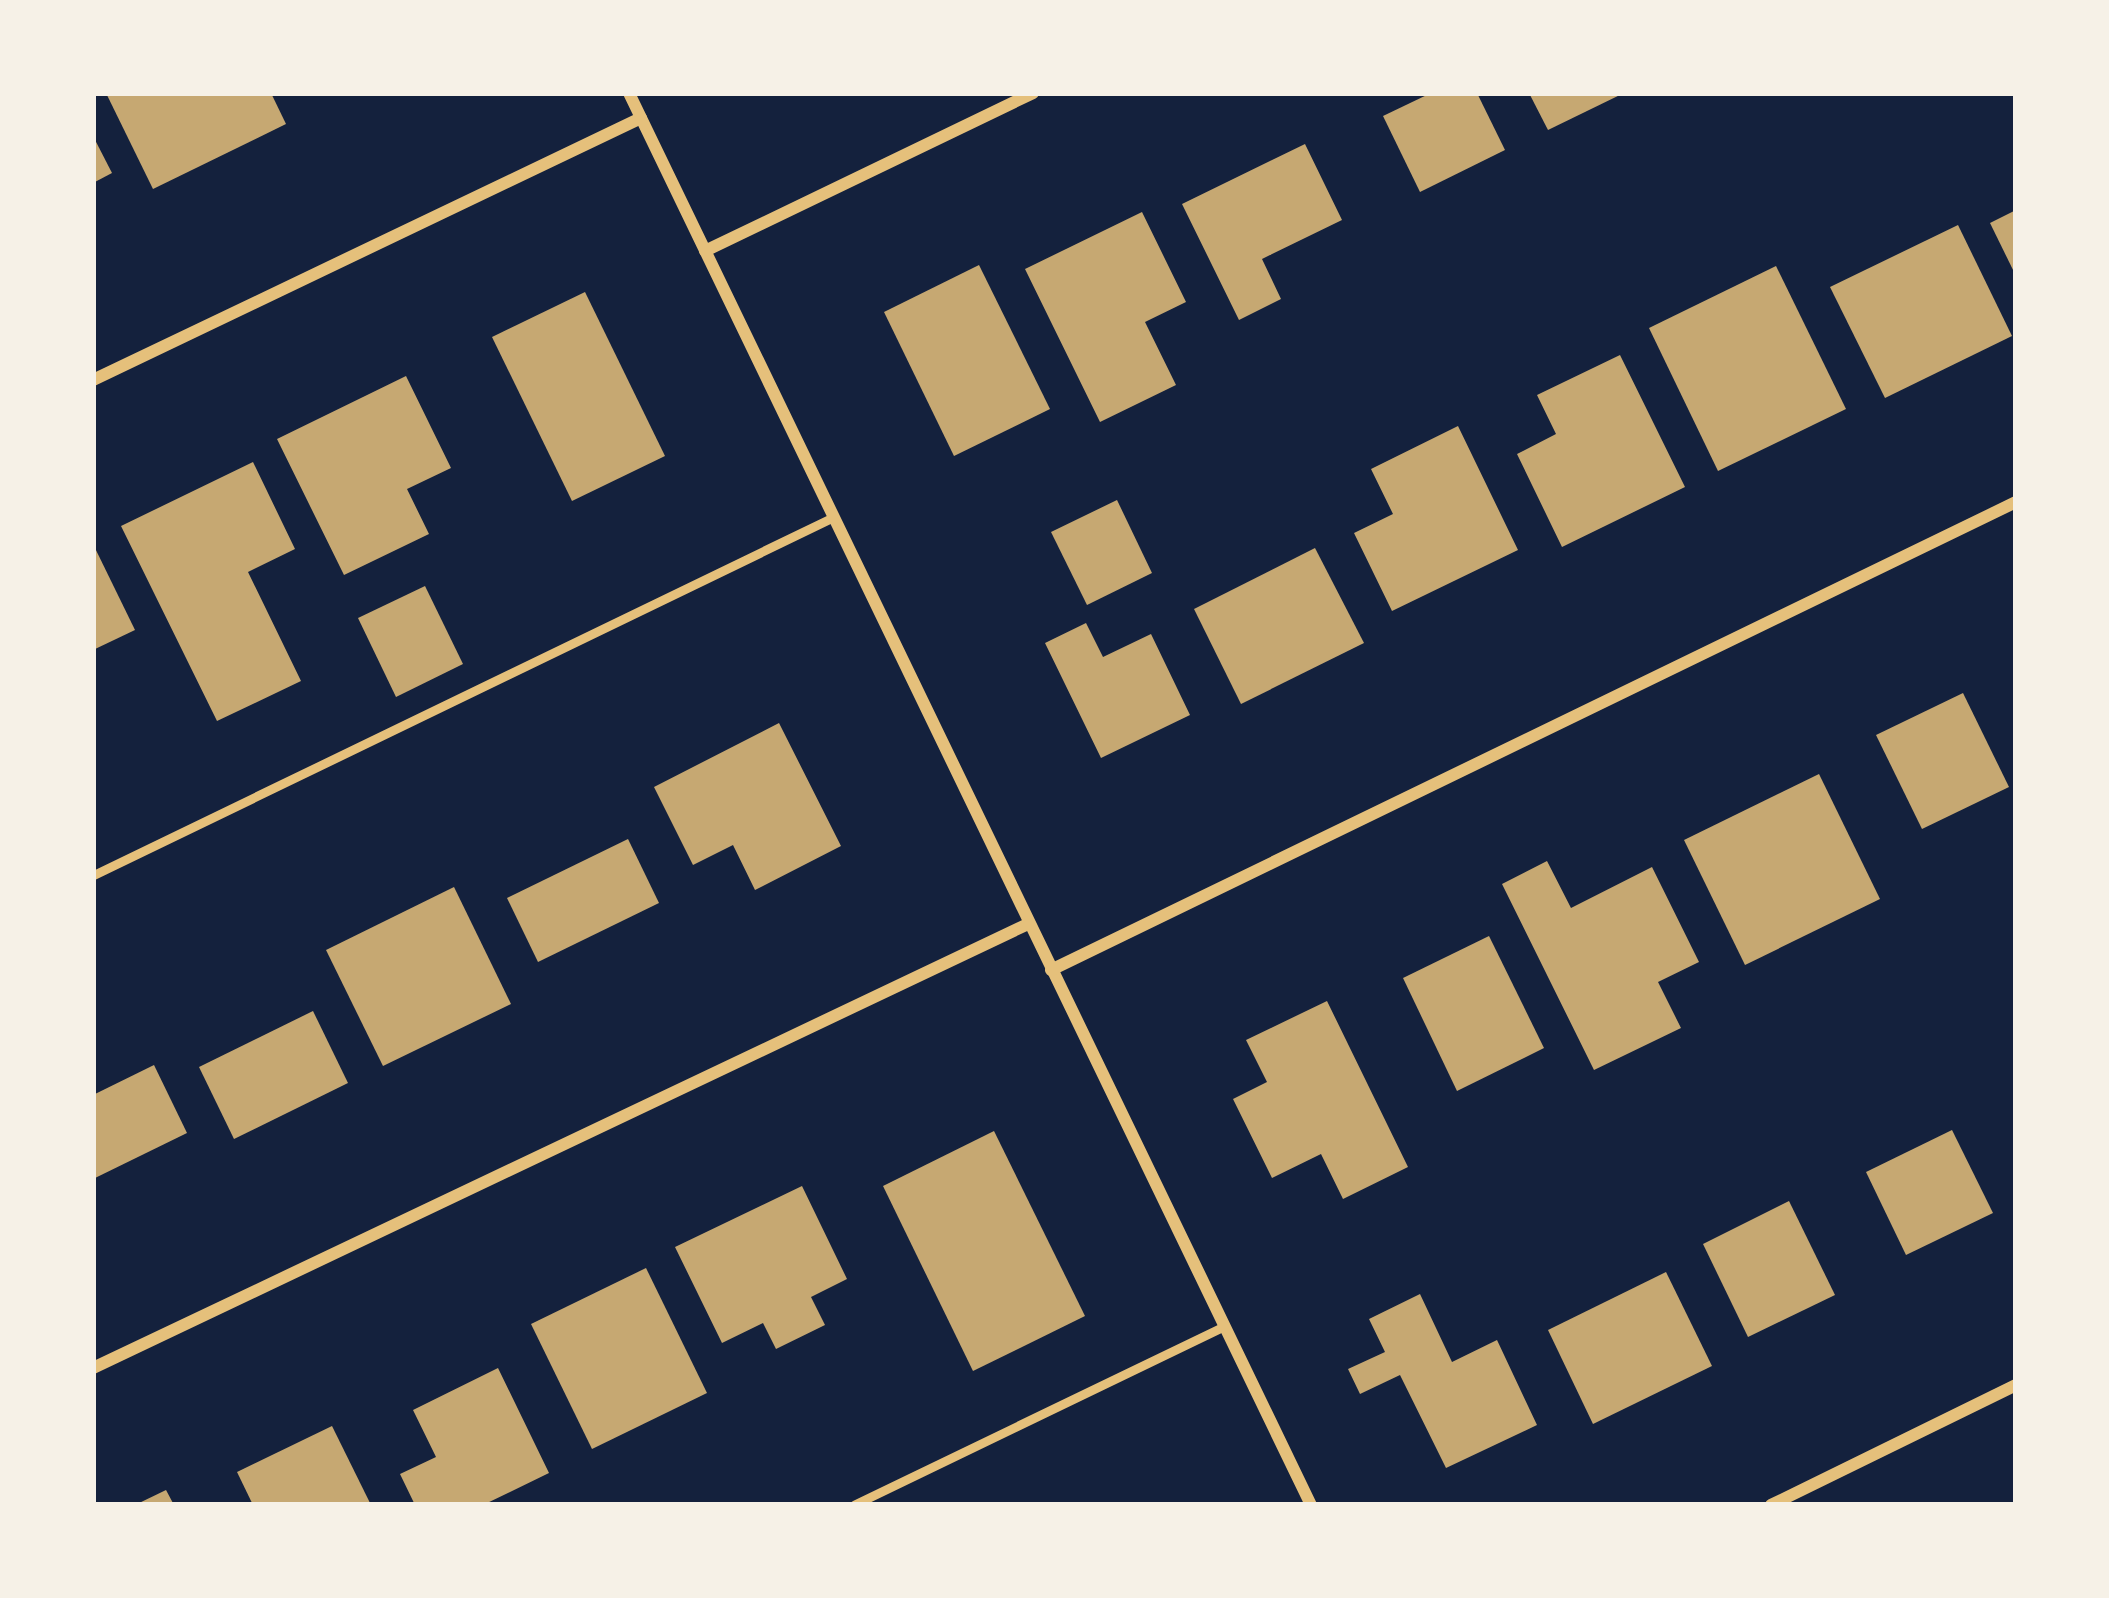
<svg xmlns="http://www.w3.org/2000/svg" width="2109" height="1598" font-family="Literata,serif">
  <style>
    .building { fill: #c6a872 }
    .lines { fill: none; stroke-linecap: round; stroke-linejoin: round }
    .service { stroke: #e5c07b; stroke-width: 9 }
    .minor { stroke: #e5c07b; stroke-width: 12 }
  </style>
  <rect width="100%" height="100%" fill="#14213d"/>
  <!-- building -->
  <g class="building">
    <polygon points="106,93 271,93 286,124 153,189"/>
    <polygon points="1431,93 1477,93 1505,150 1420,192 1383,116"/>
    <polygon points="1529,93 1624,93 1548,130"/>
    <polygon points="93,136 112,173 93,183"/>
    <polygon points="1305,144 1342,220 1262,259 1281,299 1239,320 1182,204"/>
    <polygon points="2016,210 2016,276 1990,223"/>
    <polygon points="1142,212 1186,302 1145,322 1176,385 1100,422 1025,269"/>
    <polygon points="1958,225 2012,336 1885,398 1830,287"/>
    <polygon points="979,265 1050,409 954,456 884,312"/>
    <polygon points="1776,266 1846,409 1718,471 1649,328"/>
    <polygon points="585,292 665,456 572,501 492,337"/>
    <polygon points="1620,355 1685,487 1562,547 1517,454 1556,434 1537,395"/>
    <polygon points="406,376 451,468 407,489 429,534 344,575 277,439"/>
    <polygon points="1458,426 1518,550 1392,611 1354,533 1393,514 1371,469"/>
    <polygon points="253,462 295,549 248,572 301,681 217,721 121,526"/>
    <polygon points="1117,500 1152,573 1087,605 1051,532"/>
    <polygon points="93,544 135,630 93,650"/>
    <polygon points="1315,548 1364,643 1241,704 1194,609"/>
    <polygon points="425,586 463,664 396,697 358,618"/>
    <polygon points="1086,623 1103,657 1151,634 1190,715 1101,758 1045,643"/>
    <polygon points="1963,693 2009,787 1922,829 1876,735"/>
    <polygon points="779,723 841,846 755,890 733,845 693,865 654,787"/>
    <polygon points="1819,774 1880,899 1745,965 1684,840"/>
    <polygon points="628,839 659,903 538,962 507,898"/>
    <polygon points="1547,861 1571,908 1652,867 1699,962 1658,982 1681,1028 1594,1070 1502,884"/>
    <polygon points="454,887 511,1004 383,1066 326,950"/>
    <polygon points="1489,936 1544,1048 1457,1091 1403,978"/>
    <polygon points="1327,1001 1408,1167 1343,1199 1321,1154 1272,1178 1233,1099 1267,1082 1246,1040"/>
    <polygon points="313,1011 348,1083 234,1139 199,1067"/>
    <polygon points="154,1065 187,1133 93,1179 93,1095"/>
    <polygon points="1952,1130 1993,1213 1906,1255 1866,1172"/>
    <polygon points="994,1131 1085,1316 973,1371 883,1186"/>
    <polygon points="802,1186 847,1279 811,1297 825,1325 776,1349 763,1323 722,1343 675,1247"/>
    <polygon points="1789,1201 1835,1295 1748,1337 1703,1244"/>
    <polygon points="646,1268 707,1393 592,1449 531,1324"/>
    <polygon points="1666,1272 1712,1366 1593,1424 1548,1330"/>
    <polygon points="1420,1294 1452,1362 1497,1340 1537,1425 1446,1468 1400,1375 1360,1394 1348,1369 1385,1352 1369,1319"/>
    <polygon points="498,1368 549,1473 483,1505 415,1505 400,1474 436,1457 413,1410"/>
    <polygon points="332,1426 371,1505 253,1505 237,1472"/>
    <polygon points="166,1490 174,1505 135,1505"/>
  </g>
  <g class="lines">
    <!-- service -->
    <g class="service">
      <polyline points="93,876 833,518"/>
      <polyline points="855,1505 1224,1327"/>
    </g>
    <!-- minor -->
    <g class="minor">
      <polyline points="629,93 1311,1505"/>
      <polyline points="705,251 1033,93"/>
      <polyline points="93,380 641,118"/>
      <polyline points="1051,970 2016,502"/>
      <polyline points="93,1368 1028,924"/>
      <polyline points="1771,1505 2016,1385"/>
    </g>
  </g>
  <!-- border -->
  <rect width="2109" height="1598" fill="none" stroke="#f6f1e7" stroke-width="192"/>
</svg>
